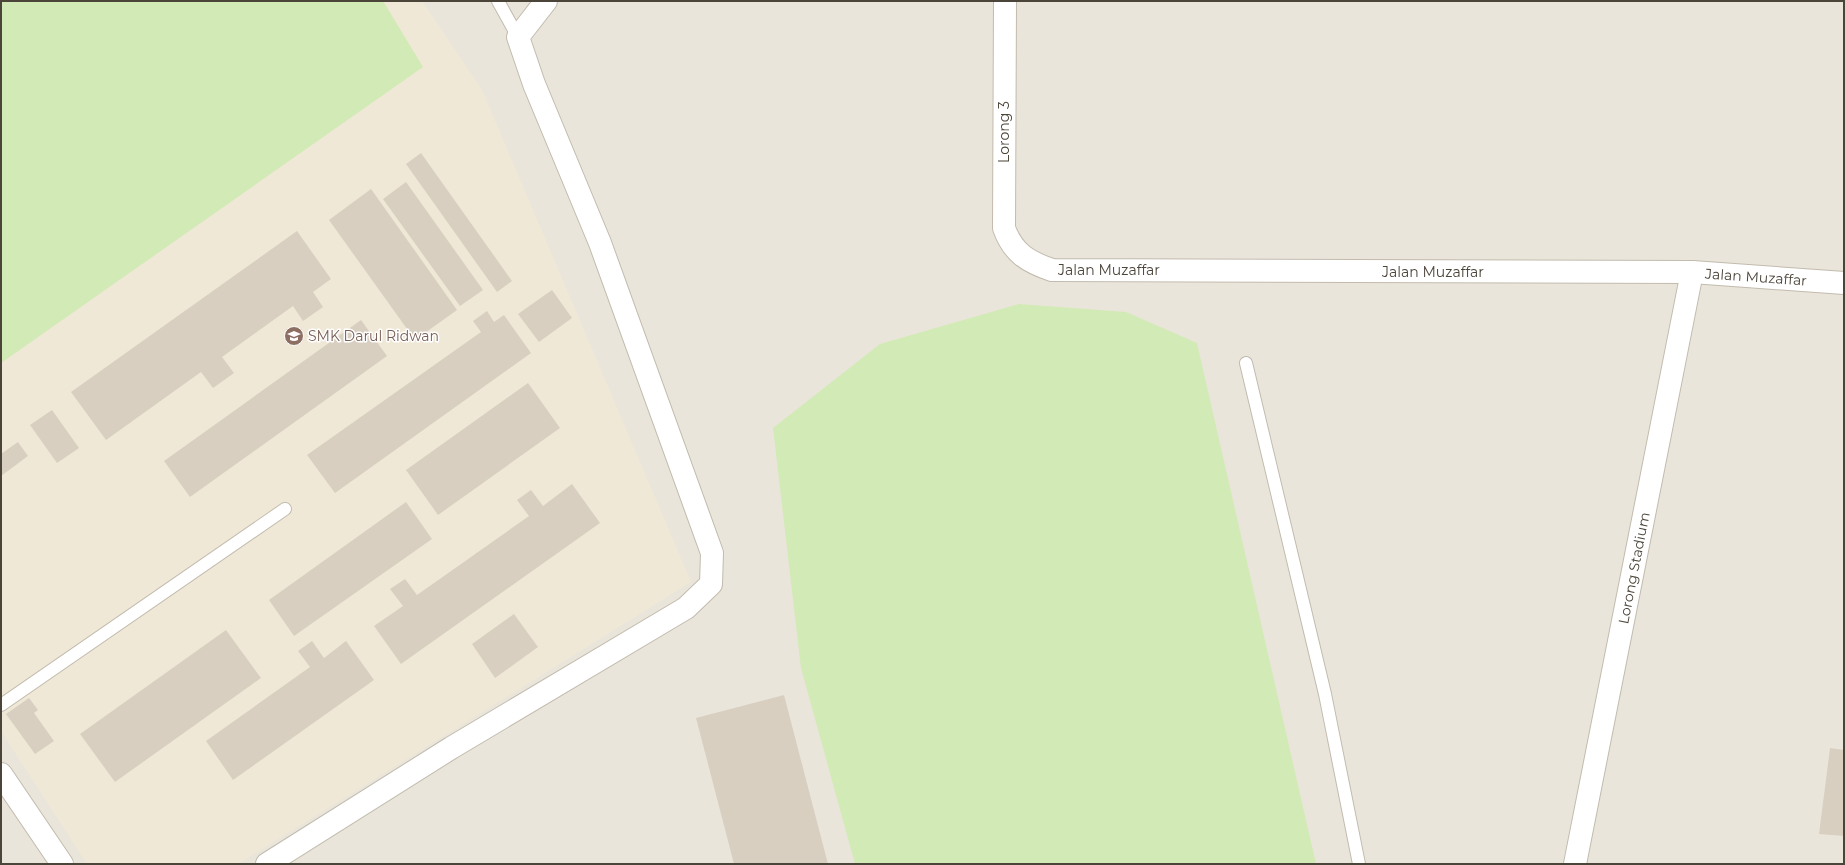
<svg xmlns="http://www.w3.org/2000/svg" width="1845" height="865" font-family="Montserrat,sans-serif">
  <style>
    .residential { fill: #eae5da }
    .education { fill: #efe8d6 }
    .green { fill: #d2eab5 }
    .building { fill: #d8cfc1 }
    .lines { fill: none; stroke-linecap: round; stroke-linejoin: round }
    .service-casing { stroke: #c2bbae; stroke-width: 14 }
    .minor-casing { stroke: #c2bbae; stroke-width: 24 }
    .service { stroke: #fff; stroke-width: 12 }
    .minor { stroke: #fff; stroke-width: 22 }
    .labels { text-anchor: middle; stroke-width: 3; stroke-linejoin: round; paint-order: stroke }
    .street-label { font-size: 14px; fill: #4b4439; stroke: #fff }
    .education-label { font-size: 14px; fill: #785e54; stroke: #fff; text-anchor: start }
  </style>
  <rect width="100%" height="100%" fill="#f6f3ec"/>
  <!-- residential -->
  <rect class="residential" x="1" y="1" width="1843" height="863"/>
  <!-- education -->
  <polygon class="education" points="1,1 422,1 482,90 691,582 238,864 87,864 1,731"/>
  <!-- green -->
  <g class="green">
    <polygon points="1,1 383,1 423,67 1,363"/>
    <polygon points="1019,304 1126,312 1197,343 1316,864 855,864 801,668 773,428 880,344"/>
  </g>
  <!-- building -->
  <g class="building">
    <polygon points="421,153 512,281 497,292 406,164"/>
    <polygon points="406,182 483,290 460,306 383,199"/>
    <polygon points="371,189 457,310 415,340 329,220"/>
    <polygon points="297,231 331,279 313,292 323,307 303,321 293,306 222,357 234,373 213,388 201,372 106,440 71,392"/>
    <polygon points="552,290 572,318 539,342 518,314"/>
    <polygon points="487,311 494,322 504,315 531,353 335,493 307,455 481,332 473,321"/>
    <polygon points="361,320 387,356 190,497 164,461"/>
    <polygon points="528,383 560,428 438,515 406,470"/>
    <polygon points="52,410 79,448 57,463 30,425"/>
    <polygon points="18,442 28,456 1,476 1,454"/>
    <polygon points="572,484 600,523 401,664 374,626 403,606 390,589 405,579 417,595 529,516 517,500 531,490 543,506"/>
    <polygon points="406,502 432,539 294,636 269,600"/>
    <polygon points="514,614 538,647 495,678 472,644"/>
    <polygon points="226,630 261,678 115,782 80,734"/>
    <polygon points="312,641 324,658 346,641 374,680 233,780 206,741 310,667 298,651"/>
    <polygon points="784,695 828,864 734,864 696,718"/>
    <polygon points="29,698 38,710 34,713 54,741 35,754 6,714"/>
    <polygon points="1830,748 1844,750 1844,836 1819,834"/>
  </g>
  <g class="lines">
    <defs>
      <g id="service">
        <polyline points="498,1 518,37"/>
        <polyline points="1246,363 1325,694 1359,864"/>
        <polyline points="1,705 285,509"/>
      </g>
      <g id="minor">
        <path d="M1005 1 1004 228C1013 253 1028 262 1052 270L1692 272 1844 283"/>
        <polyline points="1,774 62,864"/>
        <polyline points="267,864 451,748 686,608 711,584 712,553 600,243 534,84 518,37 546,1"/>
        <polyline points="1575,864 1692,272"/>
      </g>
    </defs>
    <!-- service casing -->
    <use href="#service" class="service-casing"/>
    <!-- minor casing -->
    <use href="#minor" class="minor-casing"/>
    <!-- service -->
    <use href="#service" class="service"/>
    <!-- minor -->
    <use href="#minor" class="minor"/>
  </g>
  <!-- icons -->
  <defs>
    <symbol id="school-disc" viewBox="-11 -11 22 22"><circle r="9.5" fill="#8d6e63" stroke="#fff"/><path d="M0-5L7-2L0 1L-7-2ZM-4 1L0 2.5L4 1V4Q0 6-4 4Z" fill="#fff"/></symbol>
  </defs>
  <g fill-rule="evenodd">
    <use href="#school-disc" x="283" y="325" width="22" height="22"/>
  </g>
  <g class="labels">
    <!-- street labels -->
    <g class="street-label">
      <text transform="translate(1004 132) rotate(-90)" y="5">Lorong 3</text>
      <text x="1109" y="275">Jalan Muzaffar</text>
      <text x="1433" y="277">Jalan Muzaffar</text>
      <text transform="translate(1756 277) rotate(4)" y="5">Jalan Muzaffar</text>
      <text transform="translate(1634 568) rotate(-79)" y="5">Lorong Stadium</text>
    </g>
    <!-- education labels -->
    <g class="education-label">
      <text x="308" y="341">SMK Darul Ridwan</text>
    </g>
  </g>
  <!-- border -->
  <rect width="1845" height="865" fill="none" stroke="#4b4439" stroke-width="4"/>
</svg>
